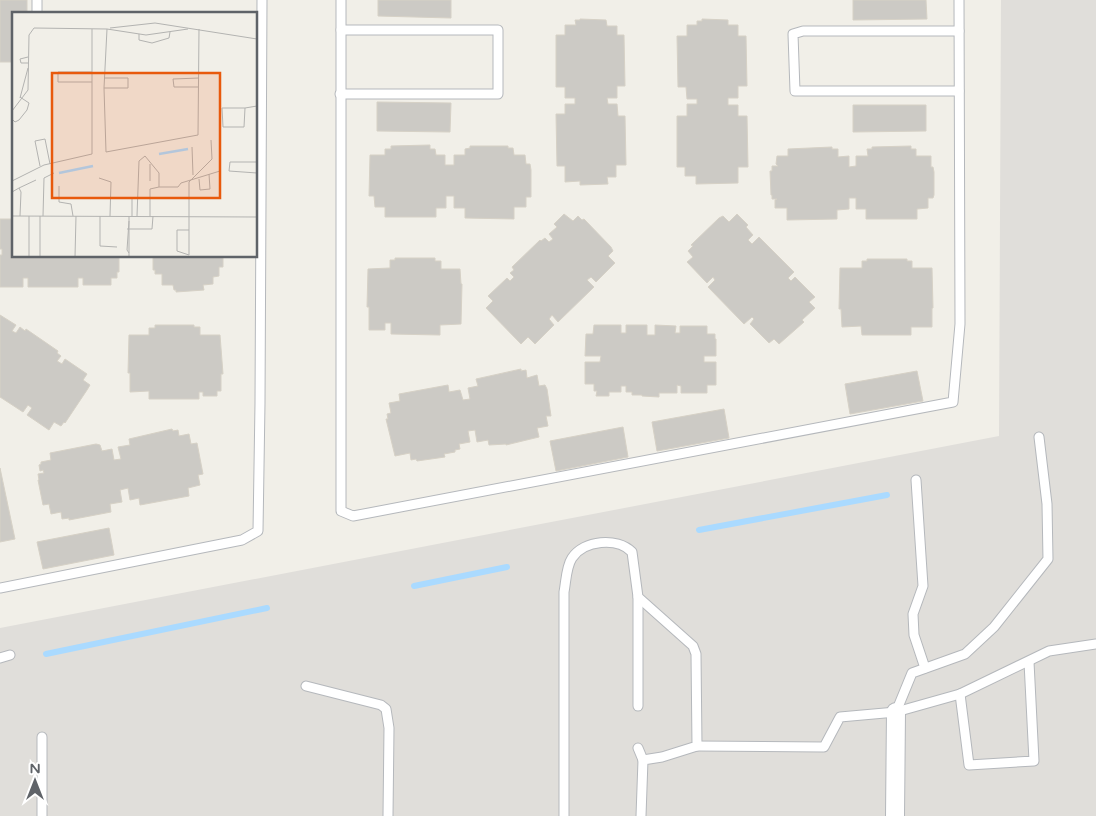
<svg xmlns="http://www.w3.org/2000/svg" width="1096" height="816" font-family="'Varela Round',sans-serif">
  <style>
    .industrial { fill: #e0deda }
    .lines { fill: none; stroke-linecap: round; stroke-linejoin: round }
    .stream { stroke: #aadaff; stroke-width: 6 }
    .building { fill: #cccac5; stroke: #d6d1c6 }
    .service-casing { stroke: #b5b8bc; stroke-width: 11 }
    .minor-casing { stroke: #b5b8bc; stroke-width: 20 }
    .service { stroke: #fff; stroke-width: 9 }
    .minor { stroke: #fff; stroke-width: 18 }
    .inset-river { fill: none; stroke: #aadaff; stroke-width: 2.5 }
    .inset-road { fill: none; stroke: #b3b3b1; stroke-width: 1 }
    .view { fill: #e8590c; fill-opacity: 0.15; stroke: #e8590c; stroke-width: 2.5 }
    .inset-edge { fill: none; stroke: #5f6368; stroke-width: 2.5 }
  </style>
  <rect width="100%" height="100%" fill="#f1efe8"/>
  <!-- industrial -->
  <polygon class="industrial" points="1001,0 1096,0 1096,816 0,816 0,628 999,436"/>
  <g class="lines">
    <!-- stream -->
    <g class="stream">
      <polyline points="699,530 887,495"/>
      <polyline points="414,586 507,567"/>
      <polyline points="46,654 267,608"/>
    </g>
  </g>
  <!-- building -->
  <g class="building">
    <polygon points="0,0 27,0 27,14 14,14 14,62 0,62"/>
    <polygon points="378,0 451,0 451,18 378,16"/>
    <polygon points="853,0 926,0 927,19 853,20"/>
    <polygon points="580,19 606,20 607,26 617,26 617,35 624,35 625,86 617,86 617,98 607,98 608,104 617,104 618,116 625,116 626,165 616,165 616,177 607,177 608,184 580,185 580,181 565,182 565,166 557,166 556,114 565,114 565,104 575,104 575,98 565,98 565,87 556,87 556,35 565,35 565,25 576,25 575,20 580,20"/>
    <polygon points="702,19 728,20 728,25 738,25 738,36 746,36 747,86 738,86 738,98 728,98 728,105 738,105 738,116 747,116 748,167 738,167 738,183 696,184 696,176 685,176 685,167 677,167 677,116 687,116 687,104 697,104 697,99 687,99 686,87 678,87 677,36 687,36 687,25 697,25 697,21 702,21"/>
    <polygon points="377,102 451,103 450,132 377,131"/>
    <polygon points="853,105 926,105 926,131 853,132"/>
    <polygon points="430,145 430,149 435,149 436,155 445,155 445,165 454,165 454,155 465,155 465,149 470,148 470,146 508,146 508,148 513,148 514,155 525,155 526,164 530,164 531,170 531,197 526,197 526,207 514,207 514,219 465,218 465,208 454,208 454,196 446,196 446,208 436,208 436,217 385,217 385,207 375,207 374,196 369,196 370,155 385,155 385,149 391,149 391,146"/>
    <polygon points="911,146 911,149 916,149 916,156 931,156 931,167 933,167 934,172 934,195 933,198 928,198 928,208 917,209 917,219 866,219 866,209 856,209 856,198 849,198 849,209 837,210 837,219 787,220 787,208 775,208 775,200 777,199 772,199 772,195 771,195 770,171 772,171 772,166 778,166 776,164 777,156 788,156 788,149 832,147 832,149 838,149 838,157 849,156 849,167 856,166 856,156 868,156 867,149 872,149 872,147"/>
    <polygon points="564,214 573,221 578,216 582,220 584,219 611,247 613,251 608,256 615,263 596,282 591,277 587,280 594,287 558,322 552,315 549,319 554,325 535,344 528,337 521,344 486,308 493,301 488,296 507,278 510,281 514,277 510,273 514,270 512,267 540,240 541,241 545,238 549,242 553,239 549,234 557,227 554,224"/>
    <polygon points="737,214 748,225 746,227 753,235 748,240 752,244 759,237 794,272 788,278 791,281 795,277 815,297 809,302 815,308 802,320 804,322 779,344 774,339 769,343 750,324 754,319 752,317 744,324 708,287 715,280 713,277 707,283 687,262 693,257 688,251 693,246 691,245 719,218 723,216 729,222"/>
    <polygon points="0,219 14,219 14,256 119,256 119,272 117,272 117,278 111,278 111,285 83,285 83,278 78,278 78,287 28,287 28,278 23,278 23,287 0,287 0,255 2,255 2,249 0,249"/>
    <polygon points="153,256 223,256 223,267 219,267 219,276 213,277 213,284 203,285 204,290 176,292 176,290 174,290 173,285 162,285 162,274 155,274 155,270 153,270"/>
    <polygon points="395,258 435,258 435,261 441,261 441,269 460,269 461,284 462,284 461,324 440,325 440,335 391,334 391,323 385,323 385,330 369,330 369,307 367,307 368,269 390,268 390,260 395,260"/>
    <polygon points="867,259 907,259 907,261 912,261 912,268 932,268 933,308 932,308 932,327 911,327 911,335 862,335 861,326 842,327 841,309 839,309 840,268 862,268 862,261 867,261"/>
    <polygon points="0,315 16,325 12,331 16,333 20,327 25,331 26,329 58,351 57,353 61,356 57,361 62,364 65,359 87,374 83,380 90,385 87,390 65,423 64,422 61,426 54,422 49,430 27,415 32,408 28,405 23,412 0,397"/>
    <polygon points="155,325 194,325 194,327 200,327 200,335 220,335 223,374 221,374 221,391 217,391 217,396 203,396 203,392 199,392 199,399 149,399 149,391 130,392 130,373 128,373 129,335 149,335 149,328 155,328"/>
    <polygon points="594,325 621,325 621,333 626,333 626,325 647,325 647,335 655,335 655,325 676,326 675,333 680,333 680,326 707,326 707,334 715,334 715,339 716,339 716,356 704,356 704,362 716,362 716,385 707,385 707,393 681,393 681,386 677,385 677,393 659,393 659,397 642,396 642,395 632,395 632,392 626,392 626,386 621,386 621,392 609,392 609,396 596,396 597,391 594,391 594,384 585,384 585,362 600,362 601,356 585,356 586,334 593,334"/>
    <polygon points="521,369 521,371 526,370 527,378 537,375 539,386 545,385 547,389 551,416 546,416 548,426 537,428 539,437 506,445 506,444 489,445 488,440 477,442 475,430 468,431 470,442 459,444 460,449 455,450 455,452 444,454 445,457 417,461 416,459 411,460 410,453 395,456 386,419 388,419 387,414 391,413 389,403 400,401 399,394 448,385 449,392 460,390 463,400 470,399 468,388 478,386 476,379"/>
    <polygon points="917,371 923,401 850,414 845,384"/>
    <polygon points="724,409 729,438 657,451 652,422"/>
    <polygon points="623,427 628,457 556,471 550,441"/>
    <polygon points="172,429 173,431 178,430 179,436 189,434 191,444 197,443 203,474 198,475 200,485 188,488 189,496 140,505 139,498 130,500 128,488 120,490 122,502 110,504 111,512 69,520 69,518 62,519 61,512 51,514 49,504 43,505 38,480 39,480 38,474 44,473 43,470 40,471 39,465 41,464 41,462 51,460 50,453 96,444 100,445 102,451 112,449 114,460 121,459 118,447 130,445 129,439"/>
    <polygon points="0,468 15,539 0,542"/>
    <polygon points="109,528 114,555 43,569 37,542"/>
  </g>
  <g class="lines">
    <defs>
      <g id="service">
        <polyline points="37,0 37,14"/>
        <polyline points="341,0 341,511 353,516 953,402 960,324 959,0"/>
        <polyline points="959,31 803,31 793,34 795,91 959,91"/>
        <polyline points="340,94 498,94 498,30 341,30"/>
        <polyline points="916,480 923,586 913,614 914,635 925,668"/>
        <polyline points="0,588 242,540 258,531 260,403 262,0"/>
        <polyline points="0,658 10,655"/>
        <polyline points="306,686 381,705 386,709 389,728 388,816"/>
        <polyline points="960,694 969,765 1034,761 1029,662"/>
        <polyline points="638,706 638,597"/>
        <polyline points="896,712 912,673 965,654 994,627 1048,559 1047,504 1039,437"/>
        <polyline points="42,737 42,816"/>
        <polyline points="697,746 824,747 840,717 896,712 960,694 1049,651 1096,644"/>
        <polyline points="638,748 643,760"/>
        <path d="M564 816V592C566 582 566 567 572 558 584 540 617 537 632 552L638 597 693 646 696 654 697 746 662 757 643 760 641 816"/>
      </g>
      <polyline id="minor" points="895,816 896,712"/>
    </defs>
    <!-- service casing -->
    <use href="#service" class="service-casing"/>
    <!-- minor casing -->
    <use href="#minor" class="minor-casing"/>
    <!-- service -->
    <use href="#service" class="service"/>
    <!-- minor -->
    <use href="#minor" class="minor"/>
  </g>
  <!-- overview -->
  <g transform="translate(12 12)">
    <rect width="245" height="245" fill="#f1efe8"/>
    <path class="inset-river" d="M147 142 176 137M47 161 81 154"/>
    <path class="inset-road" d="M98 16 143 11 245 27M95 17 92 76 94 140 186 123 187 17M127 22V28L140 31 157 26 158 20M16 51H9L8 47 16 45M80 60H46V70H80M187 66 161 67 162 75H187M92 76H116V66H92M8 86 16 56M233 96H210L211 115H232L233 96 245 94M0 99 16 78 17 23 22 16 95 17 134 23 176 17M0 107 3 110 7 108 15 98 17 91 8 85M180 135 181 163M245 150H218L217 159 245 161M28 154 23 129 33 127 38 152M87 166 99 170 98 204M187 167 188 178 198 177 197 162M0 169 32 153 80 142V17M138 169V152M47 174V190L59 192 61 204M147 175H166L169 171 208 159M7 176 24 168M0 180 7 176 9 180 8 204M120 186V204M0 204 245 205M17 204V245M28 204V245M31 204 32 166 42 161M88 204V234L105 235M125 204 127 149 133 144 147 161V175L138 177V204M117 209 115 238 117 241M115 217H140L141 204M177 218H165V239L177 243V170L200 147 199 128M63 245 64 204M117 245V204M245 245V195"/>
    <path class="view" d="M40 61H208V186H40Z"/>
    <rect width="245" height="245" class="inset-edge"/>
  </g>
  <!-- north arrow -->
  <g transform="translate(35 781)" stroke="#ffffff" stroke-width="4" paint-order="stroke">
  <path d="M0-4L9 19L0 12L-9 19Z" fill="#5f6368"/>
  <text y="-8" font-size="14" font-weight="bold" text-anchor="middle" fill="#5f6368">N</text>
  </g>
</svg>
